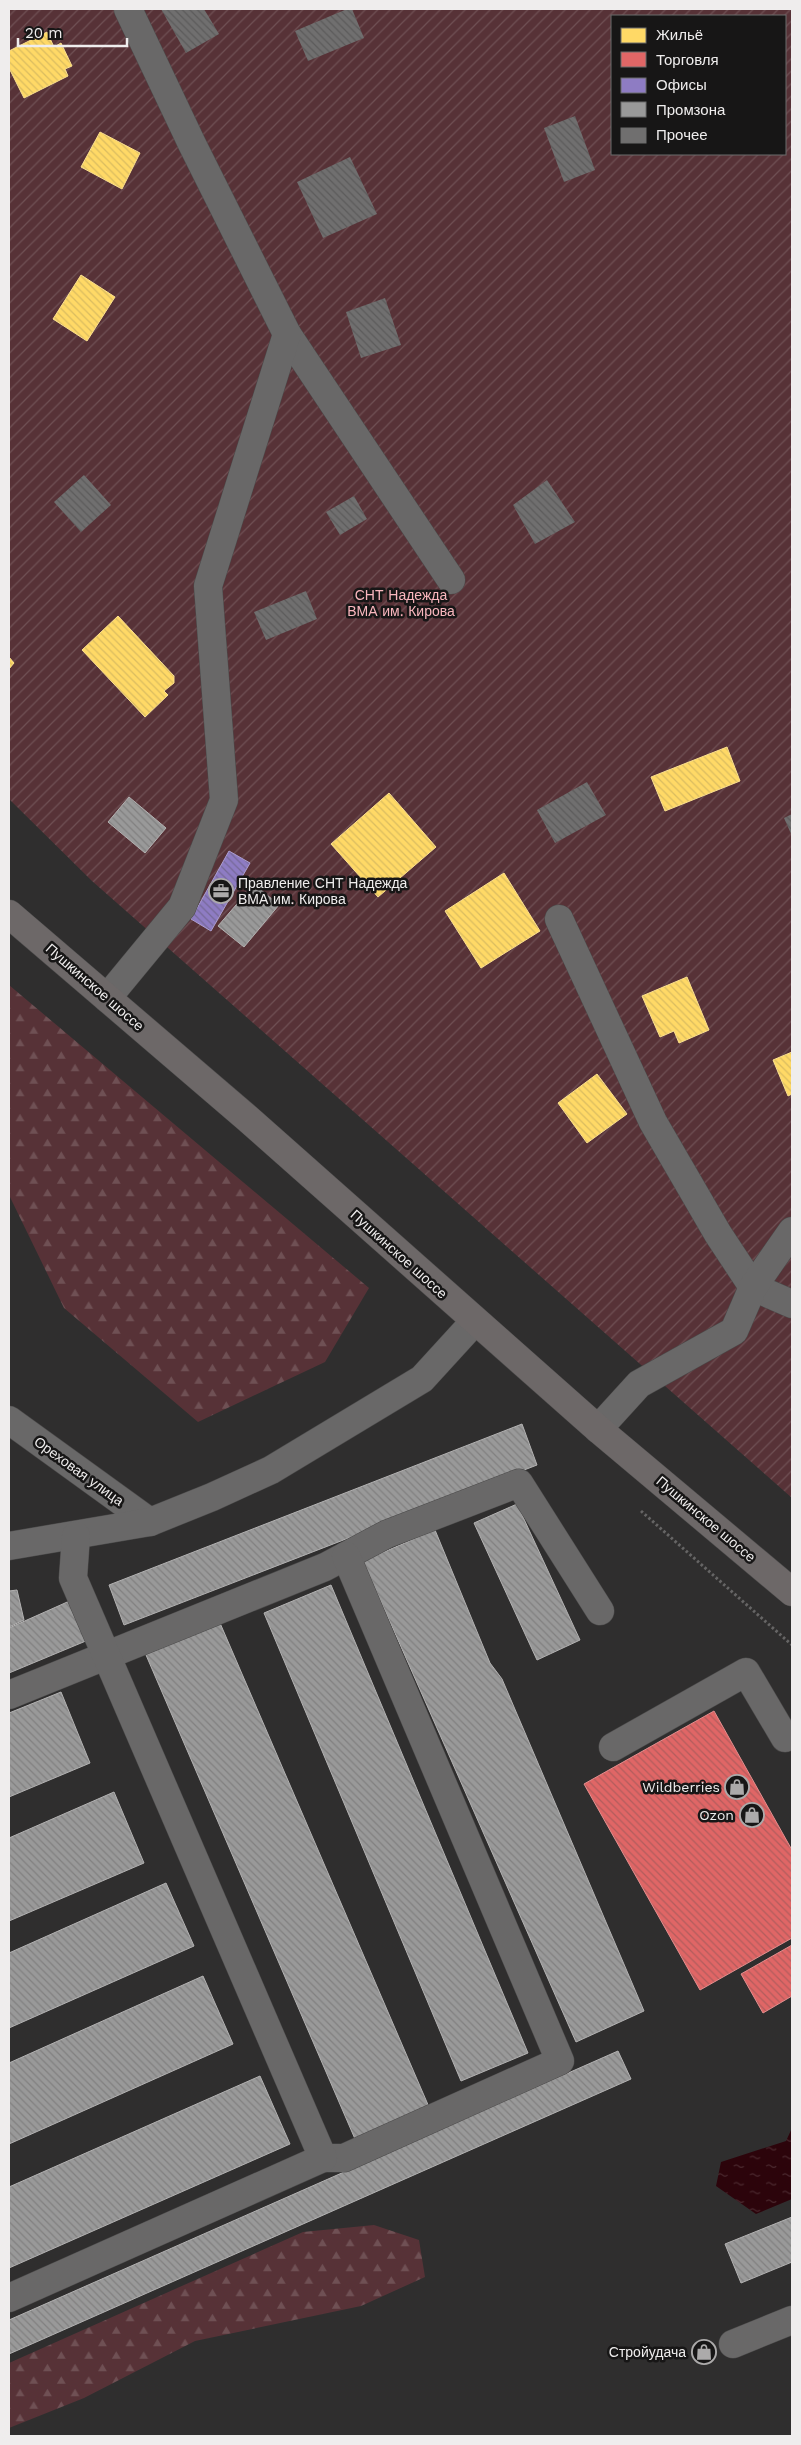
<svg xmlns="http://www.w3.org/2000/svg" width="801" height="2445" font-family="'Work Sans',sans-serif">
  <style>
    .forest { fill: url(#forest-firs) }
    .garden { fill: url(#garden-furrows); fill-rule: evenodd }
    .water { fill: url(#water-ripples) }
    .homes { fill: url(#homes-back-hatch); stroke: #fadf8e }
    .shops { fill: url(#shops-back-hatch); stroke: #e48e8e }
    .offices { fill: url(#offices-back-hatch); stroke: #ab9ed0 }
    .industry { fill: url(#industry-back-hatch); stroke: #b3b2b2 }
    .building { fill: url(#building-back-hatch) }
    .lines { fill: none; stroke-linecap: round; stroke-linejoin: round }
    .minor-casing { stroke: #4b4a4a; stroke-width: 29 }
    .major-casing { stroke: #4b4a4a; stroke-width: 29 }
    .path { stroke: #666565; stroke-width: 3; stroke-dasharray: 2.5 2.5; stroke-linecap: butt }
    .minor { stroke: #696868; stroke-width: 28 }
    .major { stroke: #6d6868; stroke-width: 28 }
    .labels { text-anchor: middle; stroke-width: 5; stroke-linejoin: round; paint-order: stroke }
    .park-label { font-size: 14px; fill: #fab7be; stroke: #171616 }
    .poi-label { font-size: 14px; fill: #efeded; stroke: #171616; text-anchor: end }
    .street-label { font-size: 14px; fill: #efeded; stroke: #171616 }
  </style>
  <defs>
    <pattern id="forest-firs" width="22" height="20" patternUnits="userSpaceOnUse" patternTransform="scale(1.25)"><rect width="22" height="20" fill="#573237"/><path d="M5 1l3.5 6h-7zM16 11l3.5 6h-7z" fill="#6f5054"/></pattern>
    <pattern id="garden-furrows" width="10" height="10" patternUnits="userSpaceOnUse" patternTransform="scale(1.25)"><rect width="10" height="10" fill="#573237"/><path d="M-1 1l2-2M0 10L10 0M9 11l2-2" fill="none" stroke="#6f5054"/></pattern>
    <pattern id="water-ripples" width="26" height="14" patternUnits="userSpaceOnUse" patternTransform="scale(1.25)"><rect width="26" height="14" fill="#2c040b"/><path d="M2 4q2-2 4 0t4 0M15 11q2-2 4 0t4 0" fill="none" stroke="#4b292f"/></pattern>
    <pattern id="homes-back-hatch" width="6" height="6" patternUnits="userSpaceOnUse" patternTransform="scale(1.25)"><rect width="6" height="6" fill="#ffd966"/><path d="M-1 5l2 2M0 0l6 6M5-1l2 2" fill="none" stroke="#dabc60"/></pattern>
    <pattern id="shops-back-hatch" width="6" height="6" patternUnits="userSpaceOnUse" patternTransform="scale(1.25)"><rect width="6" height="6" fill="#e06666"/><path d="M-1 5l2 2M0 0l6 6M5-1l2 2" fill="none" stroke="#b25d5d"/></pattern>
    <pattern id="offices-back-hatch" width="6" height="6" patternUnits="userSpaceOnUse" patternTransform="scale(1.25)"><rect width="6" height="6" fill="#8e7cc3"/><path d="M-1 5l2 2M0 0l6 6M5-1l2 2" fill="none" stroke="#766998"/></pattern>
    <pattern id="industry-back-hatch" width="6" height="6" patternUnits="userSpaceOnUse" patternTransform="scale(1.25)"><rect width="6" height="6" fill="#999"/><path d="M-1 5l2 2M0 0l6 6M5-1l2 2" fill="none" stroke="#818080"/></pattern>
    <pattern id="building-back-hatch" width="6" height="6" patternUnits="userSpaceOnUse" patternTransform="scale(1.25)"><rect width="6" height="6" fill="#706f6f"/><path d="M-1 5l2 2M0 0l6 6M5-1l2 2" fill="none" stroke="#5c5b5b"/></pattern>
  </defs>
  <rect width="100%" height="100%" fill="#2f2e2e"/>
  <!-- forest -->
  <g class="forest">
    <polygon points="9,985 369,1288 325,1362 198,1422 64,1308 9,1195"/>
    <polygon points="374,2225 419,2240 425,2277 361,2306 195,2341 84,2398 9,2428 9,2363 303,2232"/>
  </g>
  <!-- garden -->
  <path class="garden" d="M9 9H792V1498L92 881 9 799ZM612 16H785V154H612Z"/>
  <!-- water -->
  <polygon class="water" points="792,2128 792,2199 756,2214 716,2186 721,2162 786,2141"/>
  <!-- homes -->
  <g class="homes">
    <polygon points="47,32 54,47 61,43 72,66 65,69 68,76 24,98 9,68 9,51"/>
    <polygon points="100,132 140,153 122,189 81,167"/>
    <polygon points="81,275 115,297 87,341 53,319"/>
    <polygon points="118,616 174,676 174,683 164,691 168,695 145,717 82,650"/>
    <polygon points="9,657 14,663 9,669"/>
    <polygon points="727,747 740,781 665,811 651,777"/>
    <polygon points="389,793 436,847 378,897 331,844"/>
    <polygon points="504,873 540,931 481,968 445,911"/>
    <polygon points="687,977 709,1030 679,1043 674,1031 660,1037 642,996"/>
    <polygon points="792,1052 792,1094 788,1096 773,1060"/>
    <polygon points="597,1074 627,1114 587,1143 558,1103"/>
  </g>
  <!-- shops -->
  <g class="shops">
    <polygon points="714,1711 792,1850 792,1938 700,1990 584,1784"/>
    <polygon points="792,1945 792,1996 763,2013 741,1974"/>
  </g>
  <!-- offices -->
  <polygon class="offices" points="229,851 250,863 211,931 191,919"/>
  <!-- industry -->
  <g class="industry">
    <polygon points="129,797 166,828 145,853 108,822"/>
    <polygon points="254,884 279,905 244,947 218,926"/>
    <polygon points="522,1424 537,1465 124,1625 109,1585"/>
    <polygon points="517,1504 580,1640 537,1660 474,1523"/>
    <polygon points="435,1530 490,1663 502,1679 644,2011 576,2042 363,1561"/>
    <polygon points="331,1585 528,2053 461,2081 264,1613"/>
    <polygon points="17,1590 24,1620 9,1627 9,1591"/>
    <polygon points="74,1599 93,1638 9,1673 9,1628"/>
    <polygon points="220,1623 429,2107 355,2139 146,1655"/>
    <polygon points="61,1692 90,1763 9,1797 9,1713"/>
    <polygon points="114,1792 144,1863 9,1921 9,1838"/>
    <polygon points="166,1883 194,1946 9,2028 9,1953"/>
    <polygon points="203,1976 233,2044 9,2144 9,2063"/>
    <polygon points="618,2051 631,2079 9,2354 9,2320"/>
    <polygon points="260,2076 290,2144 9,2268 9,2187"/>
    <polygon points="792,2217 792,2262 741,2283 725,2244"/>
  </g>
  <!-- building -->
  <g class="building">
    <polygon points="161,9 204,9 219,34 186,53"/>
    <polygon points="347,9 352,9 364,38 308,61 295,31"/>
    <polygon points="575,116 595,170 564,182 544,128"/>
    <polygon points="350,157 377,214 323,238 297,182"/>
    <polygon points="385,298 401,345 361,358 346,312"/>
    <polygon points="84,475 111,505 81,532 54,502"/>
    <polygon points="547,480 575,522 535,544 513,505"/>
    <polygon points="354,496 367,519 340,535 326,512"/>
    <polygon points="306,591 317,619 266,640 254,612"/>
    <polygon points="587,782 606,815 555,843 537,810"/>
    <polygon points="792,814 792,836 784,818"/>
  </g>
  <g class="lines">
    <defs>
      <g id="minor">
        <polyline points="287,334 451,580"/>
        <polyline points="559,919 653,1122 718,1234 753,1287 792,1304"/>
        <polyline points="107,998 182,907 224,800 208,586 287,334 192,144 128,9"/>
        <polyline points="9,1420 150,1522"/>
        <polyline points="598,1429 639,1384 734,1331 753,1287 792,1231"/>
        <polyline points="9,1546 150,1522 212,1497 271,1470 422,1379 475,1321"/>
        <polyline points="9,1695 325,1567 387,1534 519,1483 600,1611"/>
        <polyline points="613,1747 746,1672 785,1738"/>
        <polyline points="323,2158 344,2158 560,2061 346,1556"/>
        <polyline points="9,2298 323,2158 73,1578 76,1536"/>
        <polyline points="733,2344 792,2320"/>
      </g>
      <polyline id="major" points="9,914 247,1118 598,1429 792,1592"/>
    </defs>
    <!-- minor casing -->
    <use href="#minor" class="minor-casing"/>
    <!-- major casing -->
    <use href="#major" class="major-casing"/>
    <!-- path -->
    <polyline class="path" points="641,1511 792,1645"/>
    <!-- minor -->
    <use href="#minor" class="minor"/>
    <!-- major -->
    <use href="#major" class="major"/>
  </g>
  <!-- icons -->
  <defs>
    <symbol id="office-ring" viewBox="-11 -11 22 22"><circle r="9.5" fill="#171616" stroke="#acaaaa" stroke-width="1.5"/><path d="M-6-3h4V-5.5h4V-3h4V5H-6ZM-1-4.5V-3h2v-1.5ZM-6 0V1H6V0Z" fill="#acaaaa"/></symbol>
    <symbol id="shop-ring" viewBox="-11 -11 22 22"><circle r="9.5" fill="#171616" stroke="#acaaaa" stroke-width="1.5"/><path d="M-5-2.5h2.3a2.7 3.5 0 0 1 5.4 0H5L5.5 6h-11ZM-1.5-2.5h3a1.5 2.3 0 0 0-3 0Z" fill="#acaaaa"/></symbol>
  </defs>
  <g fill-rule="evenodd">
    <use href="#office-ring" x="207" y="877" width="28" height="28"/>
    <use href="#shop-ring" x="723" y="1773" width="28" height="28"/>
    <use href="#shop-ring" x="738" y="1801" width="28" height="28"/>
    <use href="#shop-ring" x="690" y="2338" width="28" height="28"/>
  </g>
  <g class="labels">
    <!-- park labels -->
    <g class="park-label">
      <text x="401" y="600">СНТ Надежда<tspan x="401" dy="16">ВМА им. Кирова</tspan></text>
    </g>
    <!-- poi labels -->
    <g class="poi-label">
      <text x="238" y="888" text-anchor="start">Правление СНТ Надежда<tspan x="238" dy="16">ВМА им. Кирова</tspan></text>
      <text x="720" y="1792">Wildberries</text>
      <text x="734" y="1820">Ozon</text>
      <text x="686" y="2357">Стройудача</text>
    </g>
    <!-- street labels -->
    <g class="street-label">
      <text transform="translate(95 987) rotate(41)" y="5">Пушкинское шоссе</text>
      <text transform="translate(399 1254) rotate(42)" y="5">Пушкинское шоссе</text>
      <text transform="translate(79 1471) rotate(36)" y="5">Ореховая улица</text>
      <text transform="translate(706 1519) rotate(40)" y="5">Пушкинское шоссе</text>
    </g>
  </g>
  <!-- border -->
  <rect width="801" height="2445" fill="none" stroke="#efeded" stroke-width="20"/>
  <!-- legend -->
  <rect x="611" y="15" width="175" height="140" fill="#171616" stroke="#6d6c6c"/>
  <rect x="621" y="28" width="25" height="15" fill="#ffd966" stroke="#6d6c6c"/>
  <text x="656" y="40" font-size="15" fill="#efeded">Жильё</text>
  <rect x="621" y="52" width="25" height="15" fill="#e06666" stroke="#6d6c6c"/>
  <text x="656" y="65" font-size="15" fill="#efeded">Торговля</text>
  <rect x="621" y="78" width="25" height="15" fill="#8e7cc3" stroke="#6d6c6c"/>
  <text x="656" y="90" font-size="15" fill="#efeded">Офисы</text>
  <rect x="621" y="102" width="25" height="15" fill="#999999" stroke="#6d6c6c"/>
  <text x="656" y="115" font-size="15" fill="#efeded">Промзона</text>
  <rect x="621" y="128" width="25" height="15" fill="#706f6f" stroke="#6d6c6c"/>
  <text x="656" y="140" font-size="15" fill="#efeded">Прочее</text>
  <!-- scale -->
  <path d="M18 38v8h109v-8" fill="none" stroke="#efeded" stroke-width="2.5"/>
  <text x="25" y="38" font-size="15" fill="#efeded" stroke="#171616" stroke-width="4" paint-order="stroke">20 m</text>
</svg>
